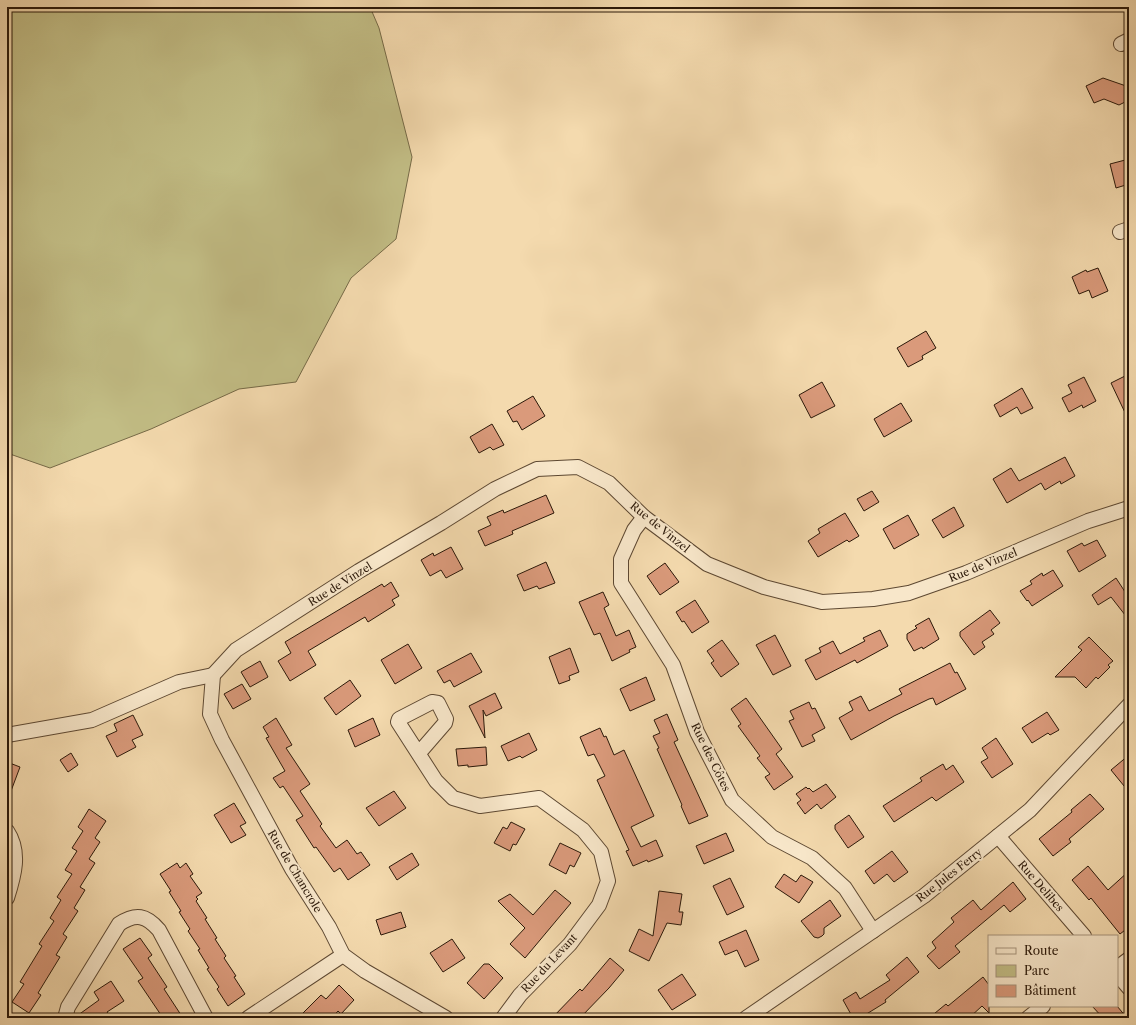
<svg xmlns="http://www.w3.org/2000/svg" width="1136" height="1025" font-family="'Libre Caslon Text',serif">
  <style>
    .green { fill: #c2bd85; stroke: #766a47 }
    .building { fill: #da9a7b; stroke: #2b1809 }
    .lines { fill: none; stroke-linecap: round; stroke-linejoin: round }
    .street-casing { stroke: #5d4832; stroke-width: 16 }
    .street { stroke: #f8e7ca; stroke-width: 14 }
    .labels { text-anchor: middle; stroke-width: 4; stroke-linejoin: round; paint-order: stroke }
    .street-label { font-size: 11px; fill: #2b1809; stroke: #f8e7ca }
  </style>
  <rect width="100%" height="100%" fill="#f4daae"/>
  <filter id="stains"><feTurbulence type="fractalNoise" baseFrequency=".005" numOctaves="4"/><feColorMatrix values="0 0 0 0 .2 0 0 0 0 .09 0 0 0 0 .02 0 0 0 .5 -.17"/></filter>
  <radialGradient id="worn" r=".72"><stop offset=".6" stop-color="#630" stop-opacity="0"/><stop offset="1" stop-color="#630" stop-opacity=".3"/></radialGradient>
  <!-- green -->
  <polygon class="green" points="7,7 370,7 379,28 412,157 396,239 351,278 296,382 239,389 151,429 50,468 7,453"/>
  <!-- building -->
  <g class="building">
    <polygon points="1103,78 1129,87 1129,100 1119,105 1104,99 1094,103 1086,86"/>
    <polygon points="1129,159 1129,184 1116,188 1110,164"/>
    <polygon points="1098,268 1108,291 1092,298 1089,290 1079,294 1072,277 1086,270 1087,272"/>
    <polygon points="926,331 936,348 922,356 923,359 908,367 897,348"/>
    <polygon points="1129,374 1129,421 1111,383"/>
    <polygon points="1084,377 1096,401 1083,408 1082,405 1069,412 1062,398 1072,393 1068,385"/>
    <polygon points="822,382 835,406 811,418 799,395"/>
    <polygon points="1022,388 1033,408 1021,414 1017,407 1000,417 994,405"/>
    <polygon points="533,396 545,416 522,430 517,421 513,422 507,411"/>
    <polygon points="901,403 912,421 884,437 874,419"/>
    <polygon points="492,424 504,445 493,450 490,447 479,453 470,437"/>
    <polygon points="1065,457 1075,476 1061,484 1060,481 1045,490 1041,483 1007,503 993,479 1011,468 1019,481"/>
    <polygon points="872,491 879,502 864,511 857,499"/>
    <polygon points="546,495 554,513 512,531 513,534 485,546 478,531 491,525 487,517 503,510 504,513"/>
    <polygon points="954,507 964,526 943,538 932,520"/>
    <polygon points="845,513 859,536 849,542 847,540 818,557 808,541 820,533 818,529"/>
    <polygon points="908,515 919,535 894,549 883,529"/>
    <polygon points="1097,540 1106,556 1079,572 1067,551 1082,543 1084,546"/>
    <polygon points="451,547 463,569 446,578 441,570 430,576 421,560 433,553 434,556"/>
    <polygon points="546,562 555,583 539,589 537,586 524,591 517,575"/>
    <polygon points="665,563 679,582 660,595 647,576"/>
    <polygon points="1053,570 1063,586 1032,606 1028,600 1027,601 1020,591 1032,584 1030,581 1042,573 1043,576"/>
    <polygon points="1116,578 1129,598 1129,620 1111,597 1098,605 1092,595"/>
    <polygon points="391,582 399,596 392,600 395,605 368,622 365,617 308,651 316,665 290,681 278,661 291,653 285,642 382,584 384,587"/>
    <polygon points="603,592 609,605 604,608 616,636 629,630 636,647 629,650 630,652 612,661 600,633 594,635 579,602"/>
    <polygon points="695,600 709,622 692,633 684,621 682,622 676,612"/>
    <polygon points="990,610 1000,623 991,630 994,634 982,642 985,647 974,655 960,636 960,632"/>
    <polygon points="929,618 939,639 923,649 922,647 914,651 907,639 907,634 917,628 915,626"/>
    <polygon points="880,630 888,646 857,663 855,660 816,680 805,660 821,652 819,648 833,641 840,654 865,641 863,638"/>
    <polygon points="775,635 791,666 773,675 756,645"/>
    <polygon points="1089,637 1113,661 1108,665 1110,667 1098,679 1096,677 1086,688 1075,677 1055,677 1082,650 1078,647"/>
    <polygon points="722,640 739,664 721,677 711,663 714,661 707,651"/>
    <polygon points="408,644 422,668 395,684 381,660"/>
    <polygon points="570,648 579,672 569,676 570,680 559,684 549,657"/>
    <polygon points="471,653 482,672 454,687 450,680 444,683 437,671"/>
    <polygon points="260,661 268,677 250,687 241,672"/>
    <polygon points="950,663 955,673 957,672 966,689 936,705 933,698 929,699 894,716 851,740 839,718 853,710 849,702 861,696 869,711 902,694 899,689"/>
    <polygon points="646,677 655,700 630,711 620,689"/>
    <polygon points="350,680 361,696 336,715 324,698"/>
    <polygon points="242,684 251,699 233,709 224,694"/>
    <polygon points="495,693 502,708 486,716 483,710 485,738 469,706"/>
    <polygon points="746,698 782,749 776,754 793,777 774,790 765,777 770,774 757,758 760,756 738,726 741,724 731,709"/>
    <polygon points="809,702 812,709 815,708 825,728 812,735 815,741 802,747 789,721 794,719 790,711"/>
    <polygon points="1047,712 1059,730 1050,735 1048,733 1032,743 1022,728"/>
    <polygon points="667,714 678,740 674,742 708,816 689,824 681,806 682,805 657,749 659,748 653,736 660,733 654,720"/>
    <polygon points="133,715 143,735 132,740 136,747 117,757 106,736 117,731 114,724"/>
    <polygon points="276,718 292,745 286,748 310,784 300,791 322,824 320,826 336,848 347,840 357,854 361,852 370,865 348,880 340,868 334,872 316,847 314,848 296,820 303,816 283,786 280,788 273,778 285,771 266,738 269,737 263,727"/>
    <polygon points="373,718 380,735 355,747 348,730"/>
    <polygon points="600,728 604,737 606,736 614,755 624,750 654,816 631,827 641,847 656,840 663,856 648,862 647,860 633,866 626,851 629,850 597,780 605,776 594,754 588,756 580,737"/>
    <polygon points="529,733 537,750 522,758 520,756 508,761 501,746"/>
    <polygon points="996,738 1013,764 992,778 981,762 988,758 982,748"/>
    <polygon points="486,747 487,765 468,767 468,765 458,766 456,749"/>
    <polygon points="71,753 78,765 68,772 60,760"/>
    <polygon points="1129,755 1129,792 1111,770"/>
    <polygon points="7,762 20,767 8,799 7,799"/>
    <polygon points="943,764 946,770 953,765 964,782 936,801 932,797 894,822 883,806 922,781 920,778"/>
    <polygon points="826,784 836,797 821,809 817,804 805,814 797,803 801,800 796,794 806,787 808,789 809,788 813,792"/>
    <polygon points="394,791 406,808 379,826 366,808"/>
    <polygon points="1090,794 1104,809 1069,839 1071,842 1053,856 1039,839 1072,812 1071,810"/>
    <polygon points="234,803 246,823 240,826 246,835 231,843 214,815"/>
    <polygon points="89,809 106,821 95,838 100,842 89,859 95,863 80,887 85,890 74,908 78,911 63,934 67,937 56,955 60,957 38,993 41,995 29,1013 12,1002 24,984 20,982 42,946 39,944 54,921 50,918 61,900 57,897 72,874 65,870 77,851 72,848 83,831 78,827"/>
    <polygon points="849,815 864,837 848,848 835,829 835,825"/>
    <polygon points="511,822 525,829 516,845 513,844 510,851 494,843 503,827 507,829"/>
    <polygon points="726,833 734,851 704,864 696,846"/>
    <polygon points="560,843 581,853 574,867 570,865 566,874 549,865"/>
    <polygon points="892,851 908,872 894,882 887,874 874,884 865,871"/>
    <polygon points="412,853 419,865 397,880 389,867"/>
    <polygon points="177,863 180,868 186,863 193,874 190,876 202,893 196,897 198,899 196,901 207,918 205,919 217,938 215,939 226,956 224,958 236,976 234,977 245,994 228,1006 217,989 219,987 207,969 209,968 198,950 200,949 188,931 190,929 179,912 181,911 169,892 171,891 160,874"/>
    <polygon points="1088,866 1108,890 1129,871 1129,927 1120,934 1091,898 1089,900 1072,880"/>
    <polygon points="784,874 796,882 801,875 813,882 799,903 775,887"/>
    <polygon points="730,878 744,907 727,915 713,886"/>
    <polygon points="1013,882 1026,899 1010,912 1004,905 955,946 960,952 939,969 927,956 936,948 932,942 954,922 951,918 973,900 981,910"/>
    <polygon points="555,890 571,903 525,958 510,944 525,928 498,901 510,894 533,915"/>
    <polygon points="659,891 682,894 679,912 683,912 681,925 667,923 649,961 629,951 639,929 653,936"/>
    <polygon points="830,900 841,916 824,928 824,934 822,936 818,938 814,937 801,921"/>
    <polygon points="401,912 406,927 381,935 376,920"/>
    <polygon points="746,930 759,960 745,967 737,950 725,955 719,942"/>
    <polygon points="140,938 152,955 148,958 167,987 164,989 183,1018 163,1018 138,981 143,978 123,949"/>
    <polygon points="452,939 465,958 443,972 430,953"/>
    <polygon points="907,957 919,972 885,1000 886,1002 860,1018 853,1018 843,1000 856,992 860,999 890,980 886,975"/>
    <polygon points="610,958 624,970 609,988 580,1018 552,1018 580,989 582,991"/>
    <polygon points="484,964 489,964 503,978 484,999 467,983"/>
    <polygon points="682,974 696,995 672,1010 658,990"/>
    <polygon points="983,977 989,985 989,1013 982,1006 969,1018 929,1018 946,1004 948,1006"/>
    <polygon points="111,981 124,1001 107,1012 111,1018 74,1018 99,1000 94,992"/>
    <polygon points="339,985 354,1000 341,1014 338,1011 332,1018 298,1018 321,995 326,999"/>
    <polygon points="1092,1006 1117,1006 1127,1018 1103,1018"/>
  </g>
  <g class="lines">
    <defs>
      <g id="street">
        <polyline points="1121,44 1129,40"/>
        <polyline points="1120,232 1129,229"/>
        <polyline points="644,517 634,530 621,559 621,583 673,665 697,732 732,800 772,837 812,858 845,888 873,931"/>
        <polyline points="213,675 236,650 359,571 441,523 495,489 537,469 578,467 609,483 644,517 707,564 764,587 822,602 873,599 909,593 966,573 1088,521 1129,508"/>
        <polyline points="213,675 210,714 222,740 292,869 329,927 343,955 365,971 446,1018"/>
        <polyline points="7,735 92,720 179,682 213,675"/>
        <polyline points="419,753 445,723 446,719 438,703 432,702 399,719 398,722 436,781 453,798 480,806 539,798 583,830 601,852 608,881 599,905 570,944 520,995 503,1018"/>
        <path d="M7 831C21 852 14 876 7 898"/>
        <polyline points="998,836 1084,936"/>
        <polyline points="1117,968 1129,959"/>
        <polyline points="1117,974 1129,988"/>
        <path d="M65 1018 68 1007 119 924C136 913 146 915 159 930L206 1018"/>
        <polyline points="248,1018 343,955"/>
        <polyline points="746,1018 924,896 1030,810 1129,705"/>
        <polyline points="1028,1018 1043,1006"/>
      </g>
    </defs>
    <!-- street casing -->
    <use href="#street" class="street-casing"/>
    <!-- street -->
    <use href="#street" class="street"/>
  </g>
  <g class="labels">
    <!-- street labels -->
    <g class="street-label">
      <text transform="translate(660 527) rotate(39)" y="4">Rue de Vinzel</text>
      <text transform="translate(983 565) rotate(-22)" y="4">Rue de Vinzel</text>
      <text transform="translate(340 584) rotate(-32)" y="4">Rue de Vinzel</text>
      <text transform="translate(711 757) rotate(64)" y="4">Rue des Côtes</text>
      <text transform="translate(295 871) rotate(59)" y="4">Rue de Chancrole</text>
      <text transform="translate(949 875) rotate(-38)" y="4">Rue Jules Ferry</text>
      <text transform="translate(1041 886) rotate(49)" y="4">Rue Delibes</text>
      <text transform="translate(549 963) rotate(-47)" y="4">Rue du Levant</text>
    </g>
  </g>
  <!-- margin -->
  <rect width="1136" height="1025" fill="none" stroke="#f4daae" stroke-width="24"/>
  <rect x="8" y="8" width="1120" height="1009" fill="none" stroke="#2b1809" stroke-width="2"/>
  <rect x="12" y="12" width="1112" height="1001" fill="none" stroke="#2b1809"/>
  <!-- legend -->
  <rect x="988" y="935" width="130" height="72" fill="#f8e7ca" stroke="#a6947d"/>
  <rect x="996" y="948" width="20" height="6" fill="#f8e7ca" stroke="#a6947d"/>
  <text x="1024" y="955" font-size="12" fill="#2b1809">Route</text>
  <rect x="996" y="965" width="20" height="12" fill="#c2bd85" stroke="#a6947d"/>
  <text x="1024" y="975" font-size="12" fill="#2b1809">Parc</text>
  <rect x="996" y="985" width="20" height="12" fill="#da9a7b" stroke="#a6947d"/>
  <text x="1024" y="995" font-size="12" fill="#2b1809">Bâtiment</text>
  <rect width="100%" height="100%" filter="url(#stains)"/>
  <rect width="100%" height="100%" fill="url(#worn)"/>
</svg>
